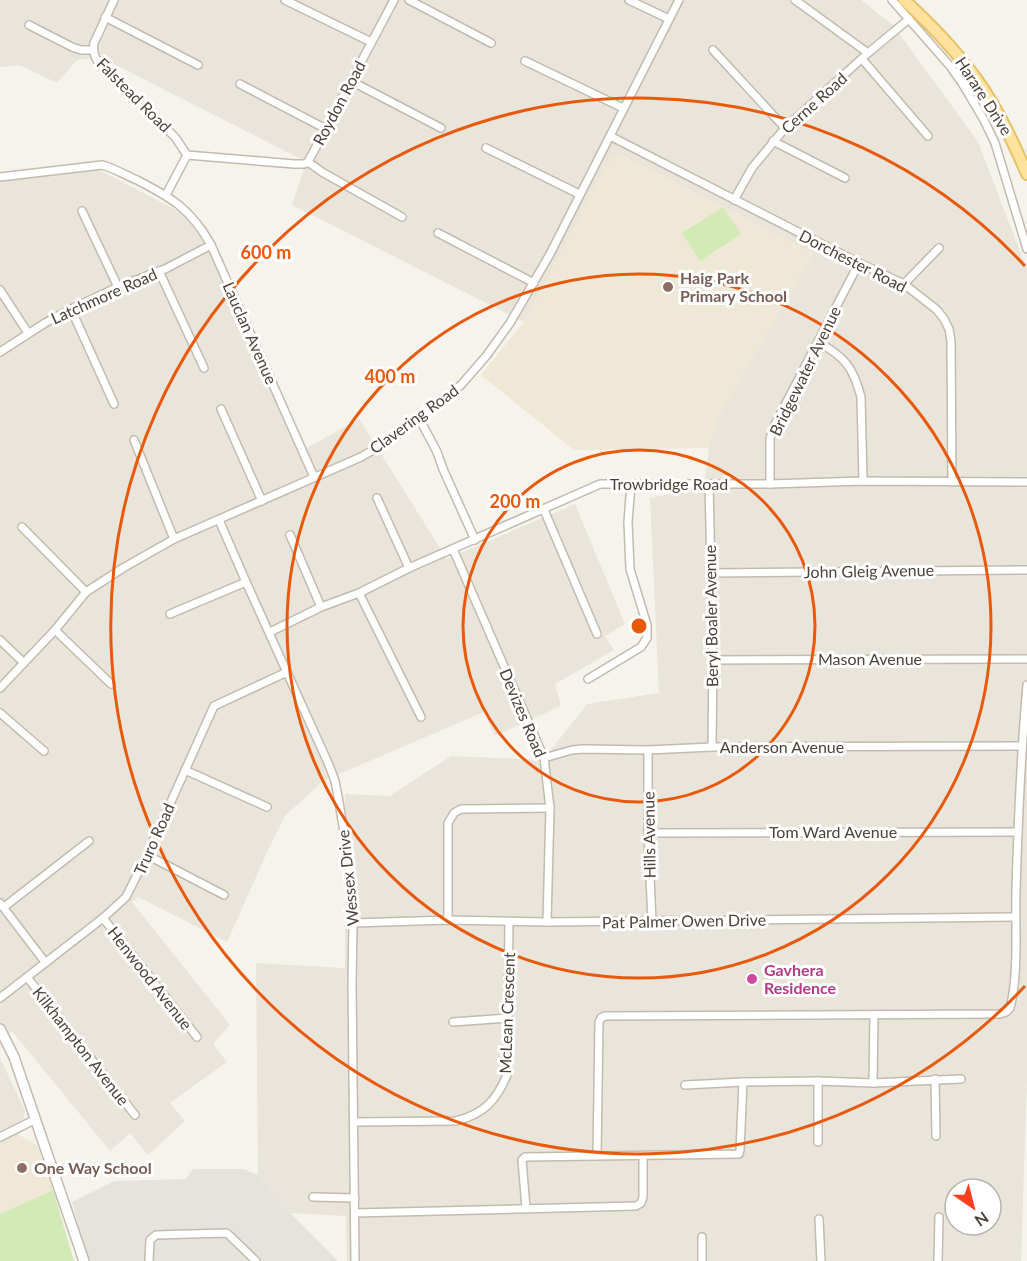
<svg xmlns="http://www.w3.org/2000/svg" width="1027" height="1261" font-family="Lato,sans-serif">
  <style>
    .residential { fill: #eae5da; fill-rule: evenodd }
    .industrial { fill: #e6e2dd }
    .education { fill: #efe8d6 }
    .green { fill: #d2eab5 }
    .lines { fill: none; stroke-linecap: round; stroke-linejoin: round }
    .minor-casing { stroke: #c2bbae; stroke-width: 10 }
    .tertiary-casing { stroke: #c2bbae; stroke-width: 12 }
    .primary-casing { stroke: #e6c16a; stroke-width: 14 }
    .minor { stroke: #fff; stroke-width: 7 }
    .tertiary { stroke: #fff; stroke-width: 9 }
    .primary { stroke: #ffe39c; stroke-width: 10 }
    .ring { fill: none; stroke: #e8590c; stroke-width: 3 }
    .education-dot { fill: #8d6e63; stroke: #fff; stroke-width: 2 }
    .hotel-dot { fill: #d1479c; stroke: #fff; stroke-width: 2 }
    .labels { text-anchor: middle; stroke-width: 6; stroke-linejoin: round; paint-order: stroke }
    .street-label { font-size: 16px; fill: #4b4439; stroke: #fff }
    .education-label { font-size: 16px; font-weight: bold; fill: #785e54; stroke: #fff; text-anchor: start }
    .hotel-label { font-size: 16px; font-weight: bold; fill: #b23c85; stroke: #fff; text-anchor: start }
    .centre { fill: #e8590c; stroke: #fff; stroke-width: 3 }
    .ring-label { font-size: 18px; text-anchor: middle; font-weight: bold; fill: #e8590c; stroke: #fff; stroke-width: 6; stroke-linejoin: round; paint-order: stroke }
  </style>
  <rect width="100%" height="100%" fill="#f6f3ec"/>
  <!-- residential -->
  <g class="residential">
    <path d="M0 0H861L893 25 978 142 1027 269V1080L1021 1261H347L346 1216 290 1213 258 1175 256 963 345 968V794L390 796 451 756 543 760 587 704 659 693 650 498 704 487 709 448 717 419 813 253 623 156H612L524 322 292 205 303 172 301 159 100 57 77 60 57 83 20 65 0 67ZM955 1189H991V1225H955Z"/>
    <polygon points="99,170 207,226 218,249 303,450 359,419 447,559 575,504 625,624 605,636 614,650 555,684 561,706 495,736 484,712 323,781 285,816 268,850 227,942 138,897 132,902 230,1025 213,1044 227,1062 170,1103 185,1121 148,1155 130,1133 110,1151 12,1031 0,1041 0,180"/>
    <polygon points="0,1058 25,1111 19,1135 0,1145"/>
  </g>
  <!-- industrial -->
  <polygon class="industrial" points="193,1169 244,1169 258,1175 290,1213 338,1261 87,1261 72,1202 115,1181 186,1179"/>
  <!-- education -->
  <g class="education">
    <polygon points="611,156 623,156 813,253 717,419 709,448 574,450 481,375 524,322"/>
    <polygon points="19,1135 37,1145 53,1190 0,1214 0,1145"/>
  </g>
  <!-- green -->
  <g class="green">
    <polygon points="723,207 741,234 700,261 682,233"/>
    <polygon points="53,1190 74,1261 0,1261 0,1214"/>
  </g>
  <g class="lines">
    <defs>
      <g id="minor">
        <path d="M114 0 94 43C92 54 96 60 103 68L175 137 187 155"/>
        <polyline points="285,0 371,42"/>
        <polyline points="409,0 491,43"/>
        <polyline points="629,0 669,19"/>
        <polyline points="795,0 868,53"/>
        <polyline points="892,0 950,66 962,83 984,120 995,143 1027,249"/>
        <polyline points="105,17 198,65"/>
        <polyline points="29,25 72,47 81,50 92,50"/>
        <polyline points="713,50 785,128"/>
        <polyline points="862,59 928,136"/>
        <polyline points="525,61 623,108"/>
        <polyline points="351,81 441,128"/>
        <polyline points="240,84 326,129"/>
        <polyline points="610,136 859,263 904,284 937,310 944,319 949,329 951,341 952,482"/>
        <polyline points="773,141 845,178"/>
        <polyline points="486,148 579,194"/>
        <polyline points="187,155 294,164 304,164 308,162 394,0"/>
        <polyline points="308,162 322,172 402,217"/>
        <path d="M0 177 102 165C114 168 125 175 137 180 172 198 191 209 211 245L314 477"/>
        <polyline points="166,195 187,155"/>
        <polyline points="734,200 752,168 785,128 868,53 909,19"/>
        <polyline points="82,211 118,287"/>
        <polyline points="438,233 534,283"/>
        <polyline points="159,271 204,368"/>
        <polyline points="904,284 939,248"/>
        <polyline points="0,290 28,333"/>
        <polyline points="71,309 114,404"/>
        <path d="M818 342C845 357 853 367 861 397L863 481"/>
        <polyline points="0,352 45,323 71,309 118,287 165,269 211,245"/>
        <polyline points="221,409 262,501"/>
        <polyline points="419,418 437,452 443,469 475,540"/>
        <polyline points="134,440 174,539"/>
        <polyline points="709,484 713,660 712,747"/>
        <polyline points="770,484 770,439 773,428 859,263"/>
        <polyline points="377,498 409,568"/>
        <polyline points="544,510 597,634"/>
        <polyline points="219,520 246,582 329,765 335,781 339,802 348,857 353,923 352,984 355,1261"/>
        <polyline points="22,527 86,592"/>
        <polyline points="290,535 321,607"/>
        <polyline points="453,549 544,758 550,808 547,922"/>
        <polyline points="711,573 1027,570"/>
        <polyline points="359,593 421,717"/>
        <polyline points="170,614 246,582"/>
        <polyline points="55,630 111,684"/>
        <polyline points="270,632 321,607 359,593 409,568 600,484 770,484 863,481 1027,482"/>
        <polyline points="0,640 24,663"/>
        <polyline points="713,660 1027,659"/>
        <polyline points="588,679 641,647 647,638 647,625 630,569 628,522 631,484"/>
        <polyline points="0,688 55,630 86,592 123,568 174,539 361,457 392,439 419,418 461,385 487,355 510,323 550,254 679,0"/>
        <polyline points="0,713 44,751"/>
        <polyline points="648,750 648,833 652,921"/>
        <polyline points="544,758 572,750 582,749 648,750 712,747 1022,746"/>
        <polyline points="185,770 267,807"/>
        <polyline points="648,833 1018,832"/>
        <polyline points="147,855 224,895"/>
        <polyline points="0,903 45,962"/>
        <polyline points="4,907 89,841"/>
        <polyline points="103,918 197,1037"/>
        <polyline points="448,920 448,823 454,813 461,809 550,808"/>
        <polyline points="353,923 448,920 547,922 1015,917"/>
        <polyline points="27,977 135,1115"/>
        <polyline points="0,998 103,918 126,897 147,855 214,706 287,672"/>
        <polyline points="453,1022 508,1018"/>
        <polyline points="935,1079 936,1136"/>
        <polyline points="818,1081 818,1142"/>
        <polyline points="873,1083 874,1015"/>
        <polyline points="685,1085 743,1082"/>
        <path d="M354 1122 456 1121C484 1114 496 1101 507 1075L509 922"/>
        <polyline points="0,1137 36,1119"/>
        <path d="M597 1156 599 1022 601 1018 605 1016 1000 1014 1006 1012 1010 1008C1019 974 1015 926 1016 890 1018 821 1021 753 1027 685"/>
        <polyline points="313,1197 355,1198"/>
        <polyline points="526,1208 522,1160 525,1157 739,1154 740,1150 743,1082 818,1081 873,1083 961,1079"/>
        <polyline points="355,1213 636,1206 641,1203 643,1197 643,1156"/>
        <polyline points="819,1219 821,1261"/>
        <polyline points="702,1237 702,1261"/>
        <polyline points="149,1261 150,1240 156,1235 226,1233 228,1234 256,1261"/>
        <polyline points="938,1261 939,1217"/>
      </g>
      <polyline id="tertiary" points="0,1029 14,1057 84,1261"/>
      <path id="primary" d="M904 0C927 21 949 43 968 68 993 99 1011 137 1027 174"/>
    </defs>
    <!-- minor casing -->
    <use href="#minor" class="minor-casing"/>
    <!-- tertiary casing -->
    <use href="#tertiary" class="tertiary-casing"/>
    <!-- primary casing -->
    <use href="#primary" class="primary-casing"/>
    <!-- minor -->
    <use href="#minor" class="minor"/>
    <!-- tertiary -->
    <use href="#tertiary" class="tertiary"/>
    <!-- primary -->
    <use href="#primary" class="primary"/>
  </g>
  <!-- distance rings -->
  <g class="ring">
    <circle cx="639" cy="626" r="176"/>
    <circle cx="639" cy="626" r="352"/>
    <path d="M1025 986A528 528 0 1 1 1025 266"/>
  </g>
  <!-- markers -->
  <g class="education-dot">
    <circle cx="668" cy="287" r="6"/>
    <circle cx="22" cy="1168" r="6"/>
  </g>
  <circle class="hotel-dot" cx="752" cy="979" r="6"/>
  <g class="labels">
    <!-- street labels -->
    <g class="street-label">
      <text transform="translate(134 95) rotate(45)" y="6">Falstead Road</text>
      <text transform="translate(984 96) rotate(57)" y="6">Harare Drive</text>
      <text transform="translate(339 103) rotate(-62)" y="6">Roydon Road</text>
      <text transform="translate(814 103) rotate(-42)" y="6">Cerne Road</text>
      <text transform="translate(853 261) rotate(27)" y="6">Dorchester Road</text>
      <text transform="translate(104 296) rotate(-24)" y="6">Latchmore Road</text>
      <text transform="translate(250 333) rotate(66)" y="6">Lauclan Avenue</text>
      <text transform="translate(805 371) rotate(-64)" y="6">Bridgewater Avenue</text>
      <text transform="translate(414 419) rotate(-36)" y="6">Clavering Road</text>
      <text x="669" y="490">Trowbridge Road</text>
      <text transform="translate(869 571) rotate(-1)" y="6">John Gleig Avenue</text>
      <text transform="translate(711 616) rotate(-91)" y="6">Beryl Boaler Avenue</text>
      <text x="870" y="665">Mason Avenue</text>
      <text transform="translate(523 713) rotate(67)" y="6">Devizes Road</text>
      <text x="782" y="753">Anderson Avenue</text>
      <text x="833" y="838">Tom Ward Avenue</text>
      <text transform="translate(649 835) rotate(-91)" y="6">Hills Avenue</text>
      <text transform="translate(154 839) rotate(-66)" y="6">Truro Road</text>
      <text transform="translate(348 878) rotate(-96)" y="6">Wessex Drive</text>
      <text transform="translate(684 921) rotate(-1)" y="6">Pat Palmer Owen Drive</text>
      <text transform="translate(150 978) rotate(52)" y="6">Henwood Avenue</text>
      <text transform="translate(507 1013) rotate(-88)" y="6">McLean Crescent</text>
      <text transform="translate(81 1046) rotate(52)" y="6">Kilkhampton Avenue</text>
    </g>
    <!-- education labels -->
    <g class="education-label">
      <text x="680" y="284">Haig Park<tspan x="680" dy="18">Primary School</tspan></text>
      <text x="34" y="1174">One Way School</text>
    </g>
    <!-- hotel labels -->
    <g class="hotel-label">
      <text x="764" y="976">Gavhera<tspan x="764" dy="18">Residence</tspan></text>
    </g>
  </g>
  <circle cx="639" cy="626" r="9" class="centre"/>
  <g class="ring-label">
    <text x="266" y="259">600 m</text>
    <text x="390" y="383">400 m</text>
    <text x="515" y="508">200 m</text>
  </g>
  <!-- north arrow -->
  <g transform="translate(973 1207) rotate(145)"><circle r="28" fill="#ffffff" stroke="#b7b4b0" stroke-width="1.5"/>
  <path d="M0-4.5L10 22L0 15L-10 22Z" fill="#fc3f1d"/>
  <text y="-9" font-size="16" font-weight="bold" text-anchor="middle" fill="#4b4439">N</text>
  </g>
</svg>
